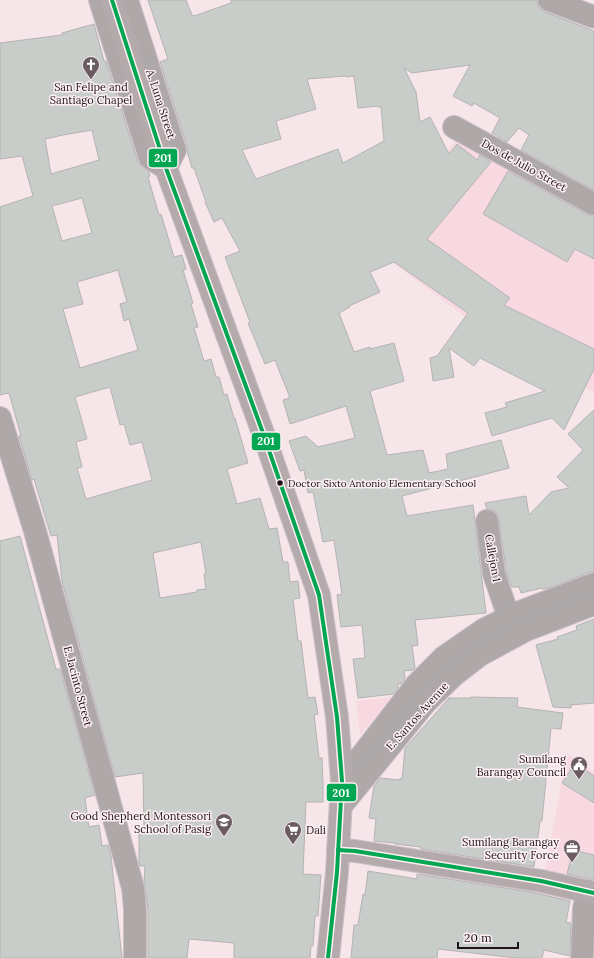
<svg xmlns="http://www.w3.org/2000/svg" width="594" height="958" font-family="Lora,serif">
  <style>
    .built { fill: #f8d9e1 }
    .building { fill: #c8cdca; stroke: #b5b3b2; fill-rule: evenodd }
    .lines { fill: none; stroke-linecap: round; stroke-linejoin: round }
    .minor-casing { stroke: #cdc1c4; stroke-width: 24 }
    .major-casing { stroke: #cdc1c4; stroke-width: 24 }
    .minor { stroke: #aea8a9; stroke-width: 22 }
    .major { stroke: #b4aaac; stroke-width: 22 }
    .bus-1-casing { stroke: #fef0f3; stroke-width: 7 }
    .bus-1 { stroke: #00a651; stroke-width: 4 }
    .bus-dot { fill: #1e1316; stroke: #fef0f3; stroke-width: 1.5 }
    .labels { text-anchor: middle; stroke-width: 3; stroke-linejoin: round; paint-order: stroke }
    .bus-label { font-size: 10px; fill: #1e1316; stroke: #fef0f3; text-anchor: start }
    .poi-label { font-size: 11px; fill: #1e1316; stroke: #fef0f3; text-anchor: end }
    .street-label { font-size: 11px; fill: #1e1316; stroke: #fef0f3 }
    .line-badge { stroke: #fef0f3; stroke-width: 1.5 }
    .badge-label { font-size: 11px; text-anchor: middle; font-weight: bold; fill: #fff }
  </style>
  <rect width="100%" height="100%" fill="#f6e5e9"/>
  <!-- built -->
  <g class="built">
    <polygon points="458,138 594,211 594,392 507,348 401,269 375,237"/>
    <polygon points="393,697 360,735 356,701"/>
    <polygon points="567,753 594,772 594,882 545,871"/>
  </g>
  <!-- building -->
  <g class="building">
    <path d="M148 0H186L192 15 194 16 231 3V0H535L537 1 539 8 545 12 594 31V190L521 150 529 135 519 128 507 142 492 133 500 118 474 103 472 106 453 96 470 65 412 73 404 68 416 92 420 122 430 117 449 154 457 144 477 160 480 155 491 162 427 239 510 298 504 305 594 349V369L564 430 552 418 492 436 485 413 507 407 505 403 545 391 480 358 474 366 449 348 454 377 433 381 430 358 437 356 468 313 394 262 370 272 380 292 349 306 350 307 339 313 354 352 370 347V349L394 343 404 381 370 391 387 455 423 450 429 473 448 469 446 454 501 440 509 468 402 496 407 516 473 505 486 613 415 620 418 645 412 646 415 668 413 670 404 671 405 678 401 684H398V688L394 694 358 698 353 659 365 658 362 625 341 627 337 595 342 594 334 540 323 542 313 492 308 493 304 470 300 471 289 441 306 436 318 447 355 438 346 406 290 424 283 400 290 398 275 360 265 364 248 323 250 322 225 257 240 251 222 218 214 222 205 202H206L194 168H192L187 151V146L160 62 168 59ZM346 76V77L354 76 358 108 378 106V107H381L384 141 343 163 338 149 256 179 242 150 281 139 276 121 316 109 307 79Z"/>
    <path d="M94 24 104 61H106L138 162 143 168 149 172 150 176 148 177 159 215 161 214 174 257 182 255 186 269 183 270 193 303 191 304 198 327 194 328 204 361 211 359 216 377H219L224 395 227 394 234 418H235L248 463 227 469 237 504 260 498 269 529 277 528 283 562H288L290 582 298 581 300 598 293 599 298 641H301L308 698 315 697 318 714 314 715 319 758H322L323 783V802H306L303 874 321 875 318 916H315L313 946H311L310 958H234V943L189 939 187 958H148V909L144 882 145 866H140L139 861V829H144L143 773 115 777 62 581 57 535 51 536 34 479 32 480 19 436H21L9 393 0 395V207L33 196 22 156 0 159V43L62 35V33ZM92 130 99 160 51 174 45 139 63 135ZM82 198 92 233 62 241 52 206ZM118 270 127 302 120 304 124 321 129 319 138 350 80 368 63 309 83 304 77 282ZM110 387 120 425 124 424 130 445 142 442 152 480 86 499 77 468 82 467 76 442 87 439 75 397ZM201 542 206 574H204L206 589 197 590V592L160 598 153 553Z"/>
    <polygon points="508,171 588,215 594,216 594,259 575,249 567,262 483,214"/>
    <polygon points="594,410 594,572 590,572 549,588 542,589 542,588 521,593 519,587 512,587 506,571 499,519 497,513 492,510 487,509 485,503 526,496 529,515 551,492 569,488 557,477 583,450 568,434"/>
    <polygon points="20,536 56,669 60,669 95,795 85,798 89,827 99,825 102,846 108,845 111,856 122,958 0,958 0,541"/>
    <polygon points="594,619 594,703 571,705 571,708 553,707 536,645 558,639 557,637 577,630 576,626"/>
    <polygon points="471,697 518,698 517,707 563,713 561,729 551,728 542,821 540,821 534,867 421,849 421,847 395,844 395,843 374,841 376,819 369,818 374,786 380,778 400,780 400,778 402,779 405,748 449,698 471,698"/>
    <polygon points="575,763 594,776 594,803 562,783"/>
    <polygon points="573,850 594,855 594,880 567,874"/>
    <polygon points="368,871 417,879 417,874 531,892 570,901 566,922 571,923 570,956 544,950 542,958 516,958 438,949 437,958 351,958 354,925 358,925 363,894 365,895"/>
  </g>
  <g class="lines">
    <defs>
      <g id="minor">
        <polyline points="100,0 150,158 166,168 175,150 127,0"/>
        <polyline points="549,0 594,17"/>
        <polyline points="454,127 594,204"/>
        <polyline points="0,418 35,531 133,888 135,909 135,958"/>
        <polyline points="487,521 494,574 509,618"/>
        <polyline points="342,781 416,685 444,657 483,630 517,613 594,584"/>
        <polyline points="341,806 426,702 454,675 480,655 526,630 594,604"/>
        <polyline points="582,958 584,908 588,891"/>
      </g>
      <g id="major">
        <polyline points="112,0 166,168 263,433 319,595 337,717 342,781 337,872 328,958"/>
        <polyline points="338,850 355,851 541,881 594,893"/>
      </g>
    </defs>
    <!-- minor casing -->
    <use href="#minor" class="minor-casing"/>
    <!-- major casing -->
    <use href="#major" class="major-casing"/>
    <!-- minor -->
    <use href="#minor" class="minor"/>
    <!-- major -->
    <use href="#major" class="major"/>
    <defs>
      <g id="bus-1">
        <polyline points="112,0 166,168 263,433 319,595 337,717 342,781 337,872 328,958"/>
        <polyline points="338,850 355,851 541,881 594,893"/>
      </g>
    </defs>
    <!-- bus-1 casing -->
    <use href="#bus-1" class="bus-1-casing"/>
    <!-- bus-1 -->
    <use href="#bus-1" class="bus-1"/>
  </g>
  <!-- icons -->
  <defs>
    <symbol id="church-pin" viewBox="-11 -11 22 30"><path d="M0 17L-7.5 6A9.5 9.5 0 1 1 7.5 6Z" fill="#6a5c60" stroke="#fef0f3"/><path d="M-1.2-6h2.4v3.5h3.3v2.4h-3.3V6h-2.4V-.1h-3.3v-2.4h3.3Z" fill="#fff"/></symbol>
    <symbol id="civic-pin" viewBox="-11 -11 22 30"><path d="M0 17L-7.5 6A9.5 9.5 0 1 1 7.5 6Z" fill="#6a5c60" stroke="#fef0f3"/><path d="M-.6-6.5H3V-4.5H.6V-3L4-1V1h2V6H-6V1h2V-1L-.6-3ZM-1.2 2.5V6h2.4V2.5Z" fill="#fff"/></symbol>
    <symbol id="school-pin" viewBox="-11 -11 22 30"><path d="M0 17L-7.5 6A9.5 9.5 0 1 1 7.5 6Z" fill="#6a5c60" stroke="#fef0f3"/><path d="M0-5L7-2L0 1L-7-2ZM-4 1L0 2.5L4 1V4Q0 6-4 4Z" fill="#fff"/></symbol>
    <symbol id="supermarket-pin" viewBox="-11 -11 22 30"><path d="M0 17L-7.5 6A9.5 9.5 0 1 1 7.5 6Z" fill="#6a5c60" stroke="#fef0f3"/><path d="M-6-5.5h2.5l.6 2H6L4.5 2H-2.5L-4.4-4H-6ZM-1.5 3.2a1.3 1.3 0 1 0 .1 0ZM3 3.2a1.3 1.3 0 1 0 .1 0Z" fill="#fff"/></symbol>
    <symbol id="office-pin" viewBox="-11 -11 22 30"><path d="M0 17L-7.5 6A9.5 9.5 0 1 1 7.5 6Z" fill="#6a5c60" stroke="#fef0f3"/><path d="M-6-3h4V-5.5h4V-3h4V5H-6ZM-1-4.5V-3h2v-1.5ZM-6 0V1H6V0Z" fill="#fff"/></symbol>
  </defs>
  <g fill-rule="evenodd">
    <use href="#church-pin" x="81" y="55" width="20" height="27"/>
    <use href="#civic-pin" x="569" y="755" width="20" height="27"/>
    <use href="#school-pin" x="214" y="812" width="20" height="27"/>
    <use href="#supermarket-pin" x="283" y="820" width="20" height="27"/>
    <use href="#office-pin" x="562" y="838" width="20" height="27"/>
  </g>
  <!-- markers -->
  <circle class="bus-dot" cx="280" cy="483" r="3.5"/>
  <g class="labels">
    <!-- bus labels -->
    <g class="bus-label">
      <text x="288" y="487">Doctor Sixto Antonio Elementary School</text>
    </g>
    <!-- poi labels -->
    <g class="poi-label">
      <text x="91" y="91" text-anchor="middle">San Felipe and<tspan x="91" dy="13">Santiago Chapel</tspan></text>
      <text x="566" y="763">Sumilang<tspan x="566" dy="13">Barangay Council</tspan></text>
      <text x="211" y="820">Good Shepherd Montessori<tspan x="211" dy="13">School of Pasig</tspan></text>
      <text x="306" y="834" text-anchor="start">Dali</text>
      <text x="559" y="846">Sumilang Barangay<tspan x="559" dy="13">Security Force</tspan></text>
    </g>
    <!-- street labels -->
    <g class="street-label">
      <text transform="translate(161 104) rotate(72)" y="4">A. Luna Street</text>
      <text transform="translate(524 165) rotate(29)" y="4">Dos de Julio Street</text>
      <text transform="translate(493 558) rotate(80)" y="4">Callejon 1</text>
      <text transform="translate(78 686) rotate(75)" y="4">E. Jacinto Street</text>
      <text transform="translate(417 716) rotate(-48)" y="4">E. Santos Avenue</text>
    </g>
  </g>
  <g class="line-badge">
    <rect x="148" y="148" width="30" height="20" rx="4" fill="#00a651"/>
    <rect x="251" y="432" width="30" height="19" rx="4" fill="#00a651"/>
    <rect x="326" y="783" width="31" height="19" rx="4" fill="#00a651"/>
  </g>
  <g class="badge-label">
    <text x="163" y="162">201</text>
    <text x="266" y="445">201</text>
    <text x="341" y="797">201</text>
  </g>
  <!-- scale -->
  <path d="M458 942v6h60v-6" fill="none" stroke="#1e1316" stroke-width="2"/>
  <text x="464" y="942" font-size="12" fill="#1e1316" stroke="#fef0f3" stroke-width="3" paint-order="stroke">20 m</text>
</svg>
